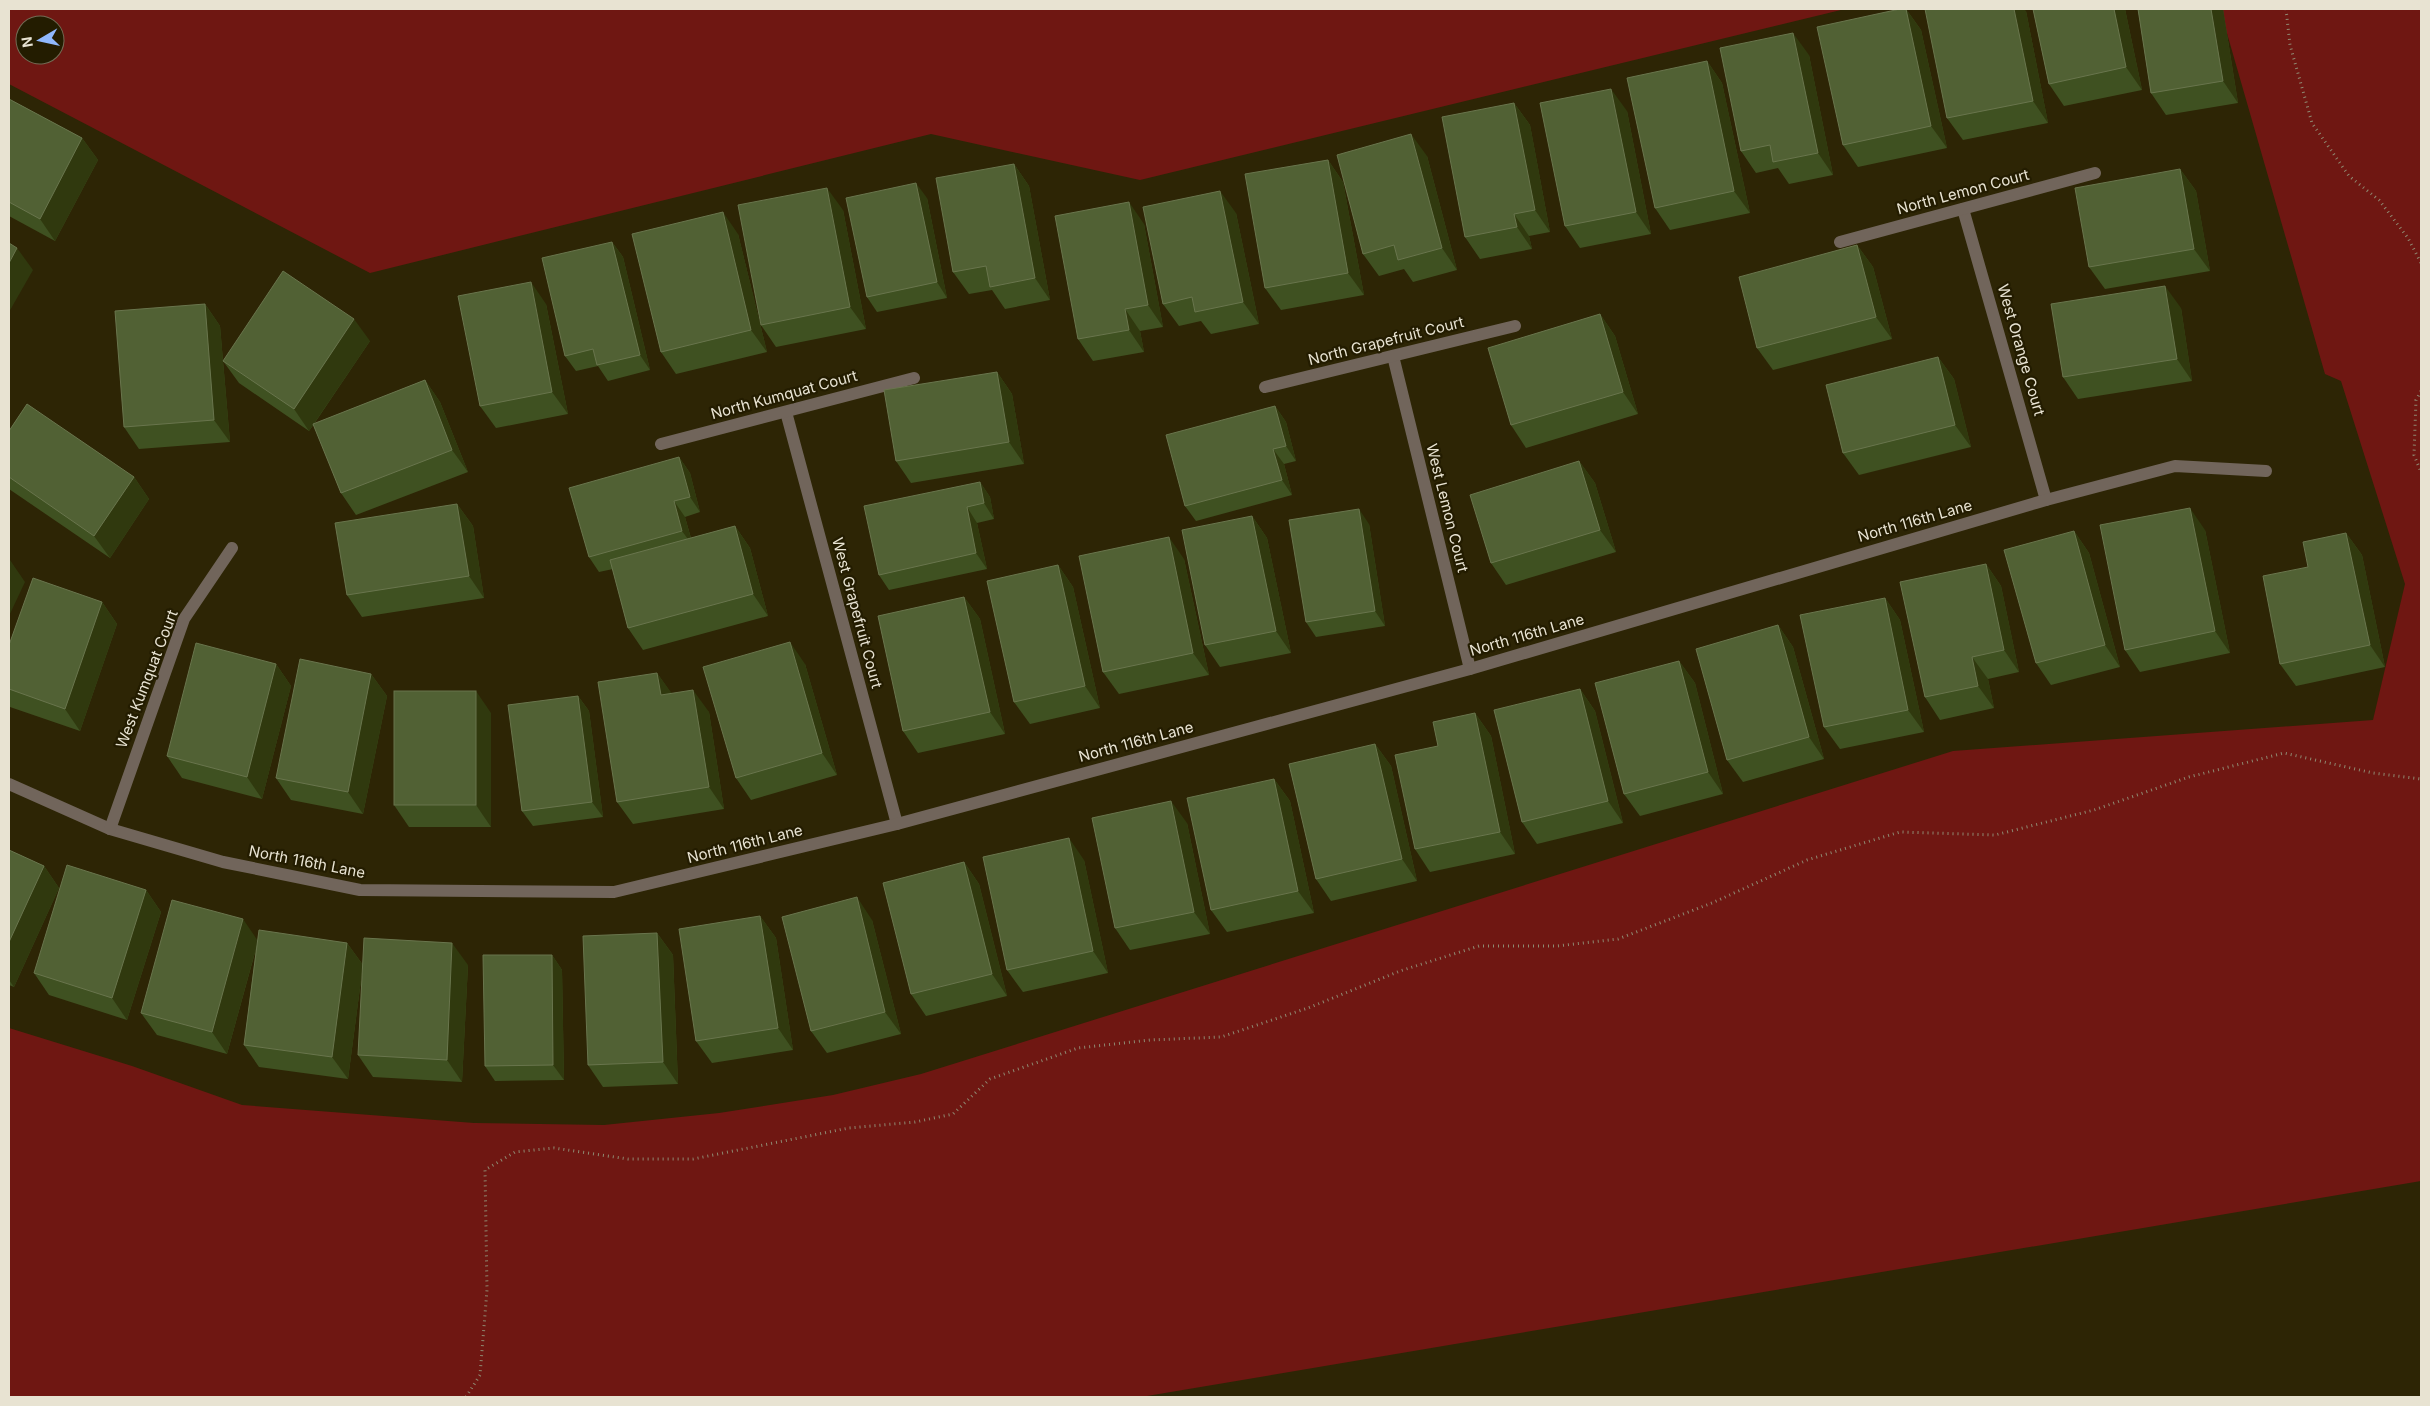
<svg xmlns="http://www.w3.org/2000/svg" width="2430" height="1406" font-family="Inter,sans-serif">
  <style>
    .green { fill: #6f1712; fill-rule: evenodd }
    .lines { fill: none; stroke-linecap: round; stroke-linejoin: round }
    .path { stroke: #8f8971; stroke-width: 3; stroke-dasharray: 1 4; stroke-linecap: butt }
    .minor { stroke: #71655b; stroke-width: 12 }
    .wall { fill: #3f5121 }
    .shaded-wall { fill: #30390e }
    .building { fill: #516134; stroke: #69754d }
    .labels { text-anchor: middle; stroke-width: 4.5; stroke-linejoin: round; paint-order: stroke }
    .street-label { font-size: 15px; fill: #e8e3d2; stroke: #231c00 }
  </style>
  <rect width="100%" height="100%" fill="#2d2505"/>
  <!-- green -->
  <g class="green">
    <path d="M9 9H1845L1140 180 931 134 370 273 9 84ZM25 25H55V55H25Z"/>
    <polygon points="2220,9 2421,9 2421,1181 1141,1397 9,1397 9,1028 132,1066 242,1105 474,1123 604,1125 719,1113 833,1095 921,1074 1953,751 2373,720 2405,584 2341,381 2325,374"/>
  </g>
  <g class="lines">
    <!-- path -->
    <g class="path">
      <polyline points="2286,9 2290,45 2312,123 2349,176 2379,200 2408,238 2421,263"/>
      <polyline points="2421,391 2416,400 2414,455 2421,472"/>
      <polyline points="466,1397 480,1375 487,1290 485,1170 515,1152 554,1148 628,1159 693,1159 849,1128 915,1122 953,1114 990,1079 1078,1048 1150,1040 1221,1037 1308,1008 1400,971 1479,946 1557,946 1618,939 1712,903 1807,860 1900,832 1995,835 2094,810 2189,777 2284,753 2373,773 2421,779"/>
    </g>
    <!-- minor -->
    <g class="minor">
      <polyline points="1963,209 2046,500"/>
      <polyline points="1840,242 2095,173"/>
      <polyline points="1393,356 1470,669"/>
      <polyline points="1265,387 1515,326"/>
      <polyline points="786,412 897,824"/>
      <polyline points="661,444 914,378"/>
      <polyline points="9,784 110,829 223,862 360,890 614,892 897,824 1470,669 2046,500 2175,466 2266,471"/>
      <polyline points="110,829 184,619 232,548"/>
    </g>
  </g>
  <!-- wall -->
  <g class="wall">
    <polygon points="1900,9 1906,9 1921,30 1947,148 1858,167 1843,145"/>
    <polygon points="2033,9 2125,9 2142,90 2064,106 2049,84"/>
    <polygon points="2138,9 2223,9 2238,103 2166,115 2151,93"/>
    <polygon points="2026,11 2048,123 1963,140 1947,118"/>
    <polygon points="1809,55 1833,175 1789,184 1778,168 1756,173 1741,151"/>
    <polygon points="1707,61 1722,83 1750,213 1670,230 1655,208"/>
    <polygon points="9,99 82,138 98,160 55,241 9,216"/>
    <polygon points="1514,103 1530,125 1550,232 1529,236 1532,249 1480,259 1465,237"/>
    <polygon points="1627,111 1651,234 1580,248 1565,226"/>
    <polygon points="1427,156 1457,270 1413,282 1404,269 1379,276 1363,254"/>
    <polygon points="1328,160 1343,182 1364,295 1281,310 1265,288"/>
    <polygon points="1014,164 1029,186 1050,300 1005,309 992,290 969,294 953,272"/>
    <polygon points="2180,169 2196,191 2210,271 2105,289 2089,267"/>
    <polygon points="927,198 947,298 877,312 867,297"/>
    <polygon points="843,210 866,329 776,347 761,325"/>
    <polygon points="1236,213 1259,324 1211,334 1201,321 1179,326 1163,304"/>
    <polygon points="1144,224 1163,327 1140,331 1144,352 1093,361 1078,339"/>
    <polygon points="738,234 767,352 676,374 661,352"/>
    <polygon points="612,242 623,257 650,370 608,381 598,366 576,371 565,356"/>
    <polygon points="1857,245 1873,267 1892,339 1773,370 1757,348"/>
    <polygon points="205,304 220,326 230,442 139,449 124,427"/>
    <polygon points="546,304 568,414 496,428 480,406"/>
    <polygon points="2181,308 2192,381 2078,399 2063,377"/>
    <polygon points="1600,314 1615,336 1638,414 1526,448 1511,425"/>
    <polygon points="370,341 314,424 425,380 440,402 468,472 356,515 341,493 314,424 309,431 239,383 223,361"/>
    <polygon points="1938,357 1954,379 1971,447 1859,475 1843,453"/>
    <polygon points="997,372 1012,394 1024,464 911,483 896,461"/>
    <polygon points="1275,406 1286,422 1296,461 1284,464 1292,495 1196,521 1185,506"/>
    <polygon points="9,431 134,477 149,499 110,558 9,489"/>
    <polygon points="679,457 690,473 700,512 685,517 691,538 735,526 750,548 768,616 643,650 628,628 613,569 599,572 589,557"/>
    <polygon points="1579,461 1595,483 1616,552 1506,585 1491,563"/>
    <polygon points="980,482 990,497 994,519 977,523 987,569 889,590 879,575"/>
    <polygon points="457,504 473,526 484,598 362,617 347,595"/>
    <polygon points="1252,516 1267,538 1291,653 1220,667 1205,645"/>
    <polygon points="1369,524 1385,626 1316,637 1306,622"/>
    <polygon points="2205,530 2230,653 2140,672 2125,650"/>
    <polygon points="2074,531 2089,553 2120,667 2051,685 2036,663"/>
    <polygon points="2346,533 2362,555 2385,667 2296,686 2280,664"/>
    <polygon points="1184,559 1209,675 1119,694 1103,672"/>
    <polygon points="1986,564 2001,586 2019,672 1988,679 1994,708 1940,720 1925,697"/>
    <polygon points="1058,565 1073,587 1100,708 1030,724 1014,702"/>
    <polygon points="964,597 980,619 1005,734 918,753 903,731"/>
    <polygon points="1885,598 1900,620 1924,732 1840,749 1824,727"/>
    <polygon points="102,602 117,624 80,731 10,707 9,704 9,645"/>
    <polygon points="1778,625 1793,647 1824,759 1743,782 1727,760"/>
    <polygon points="1679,661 1695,683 1723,794 1640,816 1624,794"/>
    <polygon points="276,664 291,686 262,799 182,778 167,756"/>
    <polygon points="805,664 837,775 751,800 736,778"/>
    <polygon points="657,673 671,693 709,712 724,809 633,824 617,802"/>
    <polygon points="371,674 387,696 363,814 291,800 276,778"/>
    <polygon points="1580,689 1595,711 1623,823 1537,844 1522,822"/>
    <polygon points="578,696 589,711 603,817 533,826 522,811"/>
    <polygon points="491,713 491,827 409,827 394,805"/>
    <polygon points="1475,713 1491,736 1515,854 1430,872 1415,849 1438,746"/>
    <polygon points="1375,744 1391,766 1417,881 1331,901 1316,879"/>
    <polygon points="1274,779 1290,801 1314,913 1227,932 1211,910"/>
    <polygon points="1187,823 1210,934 1130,950 1115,928"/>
    <polygon points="9,850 44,866 59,888 14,987 9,985"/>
    <polygon points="1084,860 1108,973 1023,992 1007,970"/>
    <polygon points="964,862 979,884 1007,996 926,1016 911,994"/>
    <polygon points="146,890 161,912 127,1020 49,995 34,973"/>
    <polygon points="760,916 776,938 793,1050 712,1063 696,1041"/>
    <polygon points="872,920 901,1034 827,1053 811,1031"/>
    <polygon points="657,933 673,955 678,1084 603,1087 588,1065"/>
    <polygon points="257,940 347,943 363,965 348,1079 259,1067 244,1045 256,949 227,1054 157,1035 141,1013"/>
    <polygon points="552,955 562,970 564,1080 495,1081 485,1066"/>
    <polygon points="468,965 462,1082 373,1077 358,1055"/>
  </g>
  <!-- shaded-wall -->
  <g class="shaded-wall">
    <polygon points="1906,9 1921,30 1947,148 1931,126"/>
    <polygon points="2014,9 2024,9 2026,11 2048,123 2033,101"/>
    <polygon points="2114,9 2125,9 2142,90 2126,67"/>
    <polygon points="2211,9 2223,9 2238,103 2223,81"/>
    <polygon points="1793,33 1809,55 1833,175 1818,153"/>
    <polygon points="1707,61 1722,83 1750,213 1734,191"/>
    <polygon points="1611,89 1627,111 1651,234 1636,212"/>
    <polygon points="1514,103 1530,125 1550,232 1535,210"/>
    <polygon points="1411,134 1427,156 1457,270 1442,248"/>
    <polygon points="82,138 98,160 55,241 40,219"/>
    <polygon points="1328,160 1343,182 1364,295 1348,273"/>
    <polygon points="1014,164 1029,186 1050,300 1035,278"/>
    <polygon points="2180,169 2196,191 2210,271 2194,249"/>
    <polygon points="916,183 927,198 947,298 937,282"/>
    <polygon points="827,188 843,210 866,329 850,307"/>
    <polygon points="1220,191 1236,213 1259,324 1243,302"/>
    <polygon points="1129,202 1144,224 1163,327 1148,305"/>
    <polygon points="723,212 738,234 767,352 751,330"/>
    <polygon points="1514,214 1529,236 1532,249 1517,227"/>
    <polygon points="612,242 623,257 650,370 640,355"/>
    <polygon points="1857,245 1873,267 1892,339 1876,317"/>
    <polygon points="17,248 33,270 9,312 9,263"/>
    <polygon points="531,282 546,304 568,414 552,392"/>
    <polygon points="2165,286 2181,308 2192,381 2177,359"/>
    <polygon points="205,304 220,326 230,442 214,420"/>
    <polygon points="1125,309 1140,331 1144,352 1129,330"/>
    <polygon points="1600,314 1615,336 1638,414 1623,392"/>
    <polygon points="354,319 370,341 309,431 294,409"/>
    <polygon points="1938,357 1954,379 1971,447 1955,425"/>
    <polygon points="997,372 1012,394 1024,464 1009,442"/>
    <polygon points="425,380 440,402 468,472 452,450"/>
    <polygon points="1275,406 1286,422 1296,461 1286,446"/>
    <polygon points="1273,449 1284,464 1292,495 1282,480"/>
    <polygon points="679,457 690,473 700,512 690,497"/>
    <polygon points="1579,461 1595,483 1616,552 1600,530"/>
    <polygon points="134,477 149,499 110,558 94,536"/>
    <polygon points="980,482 990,497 994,519 984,503"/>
    <polygon points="674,501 685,517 693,546 682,531"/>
    <polygon points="457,504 473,526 484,598 469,576"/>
    <polygon points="967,507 977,523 987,569 976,553"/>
    <polygon points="2190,508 2205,530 2230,653 2215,631"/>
    <polygon points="1359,509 1369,524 1385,626 1375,611"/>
    <polygon points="1252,516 1267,538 1291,653 1276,631"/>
    <polygon points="735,526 750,548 768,616 753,594"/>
    <polygon points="2074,531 2089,553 2120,667 2105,645"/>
    <polygon points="2346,533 2362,555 2385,667 2370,645"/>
    <polygon points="1169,537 1184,559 1209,675 1193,653"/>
    <polygon points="10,560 25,582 9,616 9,562"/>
    <polygon points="1986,564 2001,586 2019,672 2004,650"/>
    <polygon points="1058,565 1073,587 1100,708 1085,686"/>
    <polygon points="964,597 980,619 1005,734 990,712"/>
    <polygon points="1885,598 1900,620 1924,732 1908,710"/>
    <polygon points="102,602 117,624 80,731 65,709"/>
    <polygon points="1778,625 1793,647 1824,759 1809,737"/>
    <polygon points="790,642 805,664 837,775 822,753"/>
    <polygon points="1972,657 1988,679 1994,708 1978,686"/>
    <polygon points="1679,661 1695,683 1723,794 1708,772"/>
    <polygon points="276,664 291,686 262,799 247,777"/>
    <polygon points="657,673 673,695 661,695"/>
    <polygon points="371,674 387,696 363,814 348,792"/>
    <polygon points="1580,689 1595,711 1623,823 1608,801"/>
    <polygon points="693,690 709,712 724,809 709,787"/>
    <polygon points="476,691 491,713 491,827 476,805"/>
    <polygon points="578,696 589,711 603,817 592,802"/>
    <polygon points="1475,713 1491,736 1515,854 1500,832"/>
    <polygon points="1375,744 1391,766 1417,881 1402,859"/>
    <polygon points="1274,779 1290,801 1314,913 1298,891"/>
    <polygon points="1171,801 1187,823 1210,934 1194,912"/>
    <polygon points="1069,838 1084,860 1108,973 1093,951"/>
    <polygon points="964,862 979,884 1007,996 992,974"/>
    <polygon points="44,866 59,888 14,987 9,980 9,942"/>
    <polygon points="146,890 161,912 127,1020 112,998"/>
    <polygon points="857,897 872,920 901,1034 885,1012"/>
    <polygon points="760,916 776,938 793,1050 778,1028"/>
    <polygon points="243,919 258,941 227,1054 212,1032"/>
    <polygon points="657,933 673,955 678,1084 663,1062"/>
    <polygon points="347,943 363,965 348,1079 332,1057"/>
    <polygon points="452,943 468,965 462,1082 447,1060"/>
    <polygon points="552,955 562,970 564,1080 553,1065"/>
  </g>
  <!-- building -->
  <g class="building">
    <polygon points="1900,9 1906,9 1931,126 1843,145 1817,27"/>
    <polygon points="1925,9 2014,9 2033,101 1947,118"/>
    <polygon points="2033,9 2114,9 2126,67 2049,84"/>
    <polygon points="2138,9 2211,9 2223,81 2151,93"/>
    <polygon points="1793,33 1818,153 1773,162 1770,145 1741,151 1720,48"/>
    <polygon points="1707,61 1734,191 1655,208 1627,78"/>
    <polygon points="1611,89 1636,212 1565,226 1540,103"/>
    <polygon points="9,99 82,138 40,219 9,202"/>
    <polygon points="1514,103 1535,210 1514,214 1517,227 1465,237 1442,117"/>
    <polygon points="1411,134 1442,248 1398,260 1394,245 1363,254 1337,155"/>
    <polygon points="1328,160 1348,273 1265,288 1245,174"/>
    <polygon points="1014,164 1035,278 990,287 986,266 953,272 936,178"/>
    <polygon points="2180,169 2194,249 2089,267 2075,188"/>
    <polygon points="916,183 937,282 867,297 846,198"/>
    <polygon points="827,188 850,307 761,325 738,205"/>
    <polygon points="1220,191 1243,302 1195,312 1192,297 1163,304 1143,207"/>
    <polygon points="1129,202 1148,305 1125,309 1129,330 1078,339 1055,216"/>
    <polygon points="723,212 751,330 661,352 632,234"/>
    <polygon points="612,242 640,355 597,365 593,349 565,356 542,258"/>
    <polygon points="9,243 17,248 9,263"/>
    <polygon points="1857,245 1876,317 1757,348 1739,277"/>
    <polygon points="283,271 354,319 294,409 223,361"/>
    <polygon points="531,282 552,392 480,406 458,296"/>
    <polygon points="2165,286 2177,359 2063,377 2051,304"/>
    <polygon points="205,304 214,420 124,427 115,311"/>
    <polygon points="1600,314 1623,392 1511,425 1488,348"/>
    <polygon points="1938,357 1955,425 1843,453 1826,385"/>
    <polygon points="997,372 1009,442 896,461 884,390"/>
    <polygon points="425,380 452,450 341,493 313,424"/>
    <polygon points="27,404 134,477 94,536 9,477 9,431"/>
    <polygon points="1275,406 1286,446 1273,449 1282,480 1185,506 1166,435"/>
    <polygon points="679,457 690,497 674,501 682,531 589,557 569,488"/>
    <polygon points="1579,461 1600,530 1491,563 1470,495"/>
    <polygon points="980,482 984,503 967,507 976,553 879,575 864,506"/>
    <polygon points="457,504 469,576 347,595 335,523"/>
    <polygon points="2190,508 2215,631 2125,650 2100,525"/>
    <polygon points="1359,509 1375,611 1306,622 1289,520"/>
    <polygon points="1252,516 1276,631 1205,645 1182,530"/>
    <polygon points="735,526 753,594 628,628 610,560"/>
    <polygon points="2074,531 2105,645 2036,663 2004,550"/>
    <polygon points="2346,533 2370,645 2280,664 2263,576 2308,567 2303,542"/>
    <polygon points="1169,537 1193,653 1103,672 1079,556"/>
    <polygon points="1986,564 2004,650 1972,657 1978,686 1925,697 1900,582"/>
    <polygon points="1058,565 1085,686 1014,702 987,581"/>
    <polygon points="33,578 102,602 65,709 9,689 9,645"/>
    <polygon points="964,597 990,712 903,731 878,616"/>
    <polygon points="1885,598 1908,710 1824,727 1800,615"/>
    <polygon points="1778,625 1809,737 1727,760 1696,649"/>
    <polygon points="790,642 822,753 736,778 703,667"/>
    <polygon points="196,643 276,664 247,777 167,756"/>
    <polygon points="300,659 371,674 348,792 276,778"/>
    <polygon points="1679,661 1708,772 1624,794 1595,683"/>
    <polygon points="657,673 661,695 693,690 709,787 617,802 598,682"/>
    <polygon points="1580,689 1608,801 1522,822 1494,710"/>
    <rect x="394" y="691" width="82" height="114"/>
    <polygon points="578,696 592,802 522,811 508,705"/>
    <polygon points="1475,713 1500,832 1415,849 1395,755 1438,746 1433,722"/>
    <polygon points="1375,744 1402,859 1316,879 1289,764"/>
    <polygon points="1274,779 1298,891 1211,910 1187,798"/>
    <polygon points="1171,801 1194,912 1115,928 1092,818"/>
    <polygon points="1069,838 1093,951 1007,970 983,857"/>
    <polygon points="9,850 44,866 9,942"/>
    <polygon points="964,862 992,974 911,994 883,883"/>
    <polygon points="67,865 146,890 112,998 34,973"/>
    <polygon points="857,897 885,1012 811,1031 782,917"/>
    <polygon points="172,900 243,919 212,1032 141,1013"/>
    <polygon points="760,916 778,1028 696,1041 679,929"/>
    <polygon points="259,930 347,943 332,1057 244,1045"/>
    <polygon points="657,933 663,1062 588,1065 583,936"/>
    <polygon points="364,938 452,943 447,1060 358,1055"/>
    <polygon points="483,955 552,955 553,1065 485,1066"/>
  </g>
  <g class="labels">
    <!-- street labels -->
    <g class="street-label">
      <text transform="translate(1963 192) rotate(-15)" y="5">North Lemon Court</text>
      <text transform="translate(1386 341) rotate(-14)" y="5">North Grapefruit Court</text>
      <text transform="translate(2021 350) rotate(74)" y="5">West Orange Court</text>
      <text transform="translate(784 395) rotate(-15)" y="5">North Kumquat Court</text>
      <text transform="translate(1447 508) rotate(76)" y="5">West Lemon Court</text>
      <text transform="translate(1915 521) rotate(-16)" y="5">North 116th Lane</text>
      <text transform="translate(857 613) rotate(75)" y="5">West Grapefruit Court</text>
      <text transform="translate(1527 635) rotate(-16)" y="5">North 116th Lane</text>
      <text transform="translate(147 679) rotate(-69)" y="5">West Kumquat Court</text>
      <text transform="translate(1136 742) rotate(-15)" y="5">North 116th Lane</text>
      <text transform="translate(745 844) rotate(-14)" y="5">North 116th Lane</text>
      <text transform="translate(307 862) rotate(11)" y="5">North 116th Lane</text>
    </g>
  </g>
  <!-- border -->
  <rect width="2430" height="1406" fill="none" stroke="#e8e3d2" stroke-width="20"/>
  <!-- north arrow -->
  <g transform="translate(40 40) rotate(261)"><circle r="24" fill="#231c00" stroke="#726c54"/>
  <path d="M0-4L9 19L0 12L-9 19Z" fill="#90b8fd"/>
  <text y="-8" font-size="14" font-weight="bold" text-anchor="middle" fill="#e8e3d2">N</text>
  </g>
</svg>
